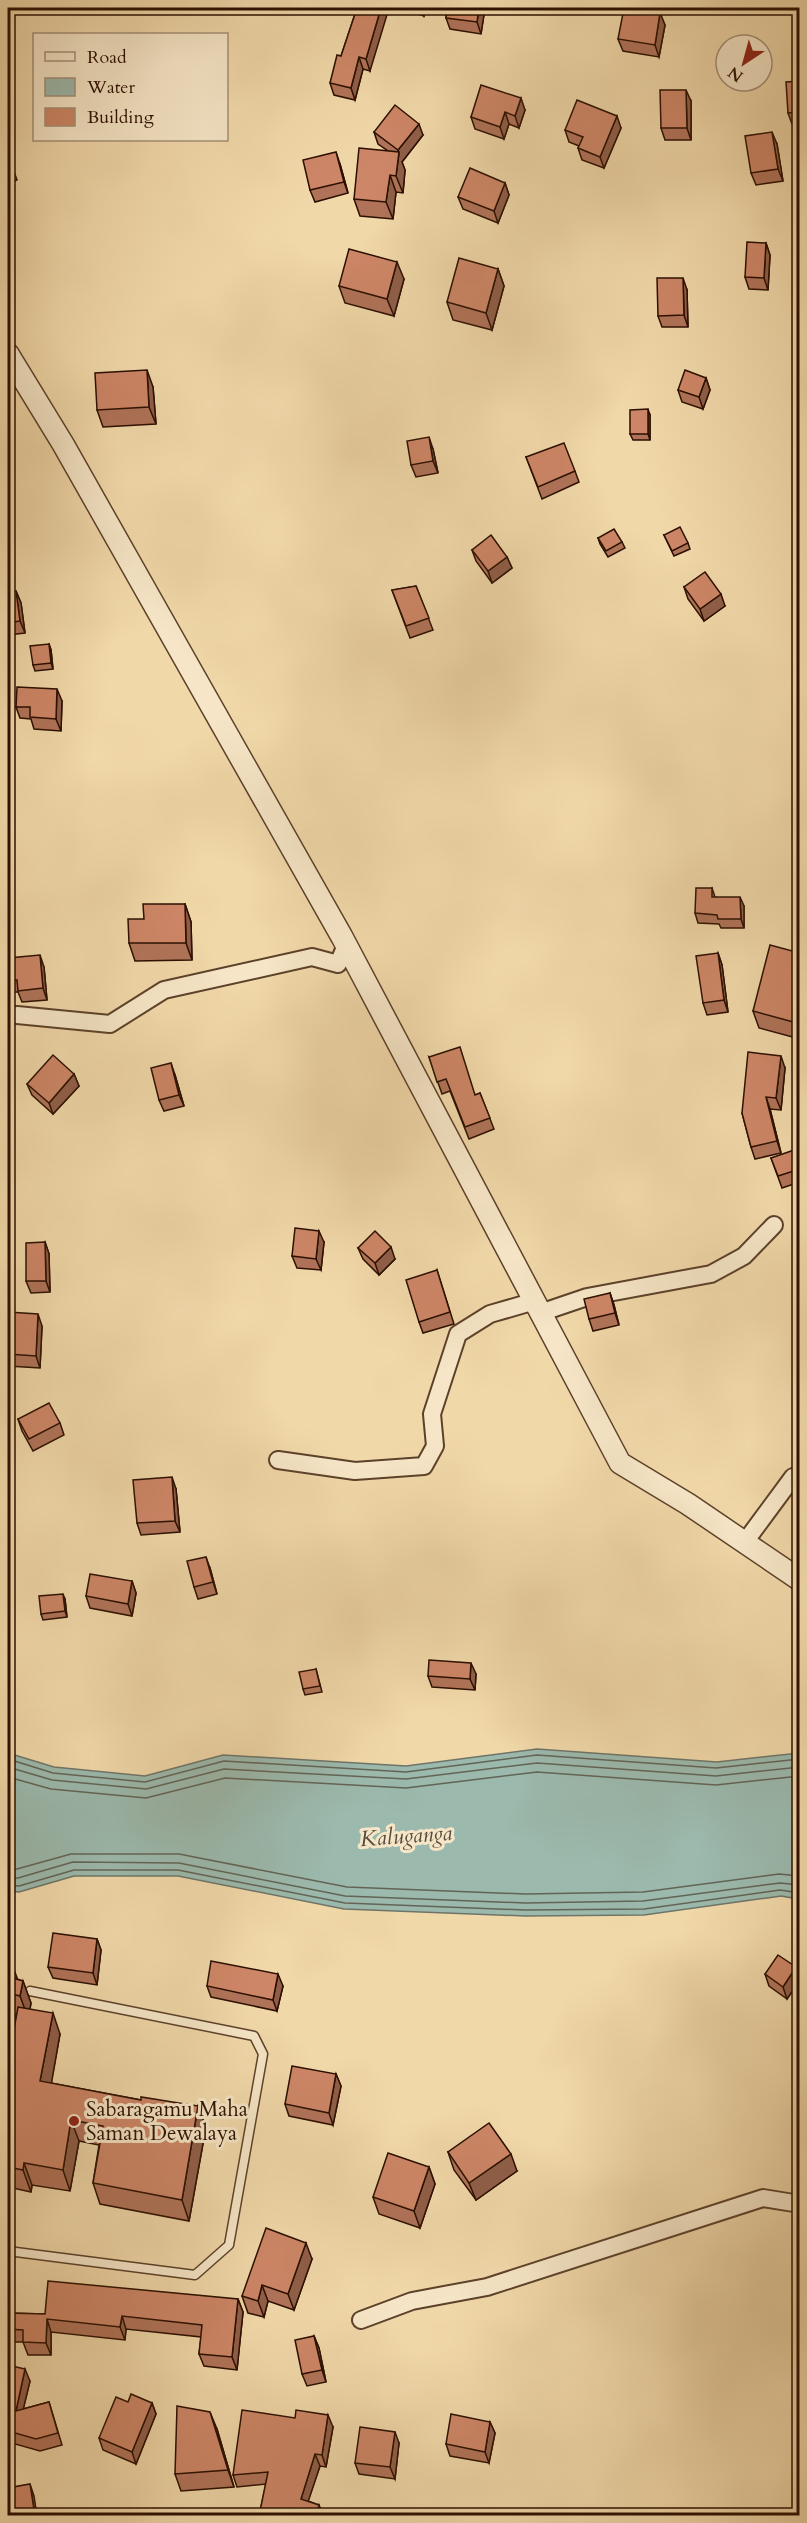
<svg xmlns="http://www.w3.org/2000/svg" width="807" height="2523" font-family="Cardo,serif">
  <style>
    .water { fill: #9bb9ad; stroke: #6e7568; stroke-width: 1.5 }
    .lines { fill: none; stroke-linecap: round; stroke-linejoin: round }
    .shore { stroke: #636456; stroke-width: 1.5 }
    .service-casing { stroke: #5c412a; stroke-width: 11 }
    .minor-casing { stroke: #5c412a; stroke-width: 20 }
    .tertiary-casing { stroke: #5c412a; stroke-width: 24 }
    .service { stroke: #f6e6c7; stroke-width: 8 }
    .minor { stroke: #f6e6c7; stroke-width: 16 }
    .tertiary { stroke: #f6e6c7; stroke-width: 21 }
    .wall { fill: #b07359; stroke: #2b0f00; stroke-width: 1.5 }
    .shaded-wall { fill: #905e48; stroke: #2b0f00; stroke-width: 1.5 }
    .building { fill: #cd8667; stroke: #2b0f00; stroke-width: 1.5 }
    .poi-dot { fill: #8f2418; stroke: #f6e6c7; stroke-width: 2 }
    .labels { text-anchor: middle; stroke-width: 6; stroke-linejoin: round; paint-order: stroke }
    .poi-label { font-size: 21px; fill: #2b0f00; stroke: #f6e6c7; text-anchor: start }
    .water-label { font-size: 22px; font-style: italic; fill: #524a3d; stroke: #f6e6c7 }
  </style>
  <rect width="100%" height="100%" fill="#f1d8a9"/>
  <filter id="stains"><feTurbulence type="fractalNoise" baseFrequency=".00333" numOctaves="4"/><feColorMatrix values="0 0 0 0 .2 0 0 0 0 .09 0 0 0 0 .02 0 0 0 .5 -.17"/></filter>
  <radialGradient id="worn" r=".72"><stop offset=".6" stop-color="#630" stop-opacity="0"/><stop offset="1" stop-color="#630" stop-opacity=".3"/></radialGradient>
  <!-- water -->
  <polygon class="water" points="537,1749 717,1762 799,1753 799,1899 781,1896 644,1915 525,1916 344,1909 178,1876 74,1876 19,1892 8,1891 8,1753 54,1767 145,1776 223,1755 406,1766"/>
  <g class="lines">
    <!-- shore -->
    <g class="shore">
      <polyline points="8,1759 53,1773 145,1782 224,1761 406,1772 537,1755 716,1768 800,1759"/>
      <polyline points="8,1767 52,1780 146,1789 224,1769 406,1779 537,1763 716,1776 800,1767"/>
      <polyline points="8,1777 51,1789 146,1798 225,1778 406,1788 537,1772 716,1785 800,1776"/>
      <polyline points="8,1869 17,1869 71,1854 179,1854 347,1887 525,1894 643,1892 779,1874 800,1876"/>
      <polyline points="8,1878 18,1878 73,1862 179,1863 345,1896 525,1903 643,1901 780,1883 800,1885"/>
      <polyline points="8,1885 19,1886 74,1870 178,1870 345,1903 525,1910 644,1909 780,1890 800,1893"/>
    </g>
    <defs>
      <polyline id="service" points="8,2251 195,2275 229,2245 263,2054 254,2036 30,1991"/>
      <g id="minor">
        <polyline points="17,1015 110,1024 164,990 312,957 338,964 346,945"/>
        <polyline points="540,1313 587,1297 711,1274 744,1256 774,1225"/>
        <polyline points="278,1460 355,1471 424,1466 435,1446 432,1414 458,1334 490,1314 535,1301"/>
        <polyline points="745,1542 793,1477 800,1475"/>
        <polyline points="361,2320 412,2301 487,2287 763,2198 800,2204"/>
      </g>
      <polyline id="tertiary" points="8,354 63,444 342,937 620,1463 688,1504 800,1580"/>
    </defs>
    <!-- service casing -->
    <use href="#service" class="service-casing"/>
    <!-- minor casing -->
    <use href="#minor" class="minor-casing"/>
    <!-- tertiary casing -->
    <use href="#tertiary" class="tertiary-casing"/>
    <!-- service -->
    <use href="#service" class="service"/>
    <!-- minor -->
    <use href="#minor" class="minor"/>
    <!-- tertiary -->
    <use href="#tertiary" class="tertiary"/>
  </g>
  <!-- wall -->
  <g class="wall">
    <polygon points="357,8 370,71 363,69 355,100 334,95 330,83 341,56"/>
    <polygon points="401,8 427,8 424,16"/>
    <polygon points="447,8 485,8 481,34 450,29 446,18"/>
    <polygon points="660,13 665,25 659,57 623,51 618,39"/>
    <polygon points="800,81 800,124 792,124 788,113"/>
    <polygon points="691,101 691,140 665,140 661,128"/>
    <polygon points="525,110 519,128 509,124 504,139 475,129 471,117"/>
    <polygon points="621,128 604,168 582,160 578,148 579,146 569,142 565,130"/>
    <polygon points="374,132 423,135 402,162 405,170 403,193 396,192 393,219 360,216 354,199 388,151 378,144"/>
    <polygon points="777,144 783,181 756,185 751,173"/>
    <polygon points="8,159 13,169 17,180 8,185"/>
    <polygon points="340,164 348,193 315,202 310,190"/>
    <polygon points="505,183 509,195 498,223 463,209 458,197"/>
    <polygon points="766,243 770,255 768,290 749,289 745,277"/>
    <polygon points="498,269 504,286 492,330 453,320 447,302"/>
    <polygon points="404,279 394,316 345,303 339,286"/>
    <polygon points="687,290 688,327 662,327 658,316"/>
    <polygon points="706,378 710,390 703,409 682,402 678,390"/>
    <polygon points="153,387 156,424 103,427 97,410"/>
    <polygon points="650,415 650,440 633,440 630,434"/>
    <polygon points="433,449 438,473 416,477 411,465"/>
    <polygon points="526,457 575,471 579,482 542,499"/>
    <polygon points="664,535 688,543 690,549 674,556"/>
    <polygon points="598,538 622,542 625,548 608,557 600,544"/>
    <polygon points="472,550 507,557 512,568 492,583 476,561"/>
    <polygon points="416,586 433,630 410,638 392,590"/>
    <polygon points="684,587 725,606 704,621 688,599"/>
    <polygon points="16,591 21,603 25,633 8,635 8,592"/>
    <polygon points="49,644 51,650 53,669 35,671 33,665"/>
    <polygon points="62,701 61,731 34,729 31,719 20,718 16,707"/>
    <polygon points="712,888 715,897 744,906 744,928 721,928 719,924 698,923 695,913"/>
    <polygon points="185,904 191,922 192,960 135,961 129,943 144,919"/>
    <polygon points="718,953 722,965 728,1012 707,1015 703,1003"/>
    <polygon points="800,953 800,1039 759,1028 753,1011"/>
    <polygon points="8,958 44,967 47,1000 22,1002 18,992 12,992 8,981"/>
    <polygon points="429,1057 476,1095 480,1093 494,1129 469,1139 450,1091 442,1094"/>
    <polygon points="785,1068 781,1110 770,1109 781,1153 755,1159 751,1147 742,1113"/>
    <polygon points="74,1074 79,1086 53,1114 32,1095 27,1084"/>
    <polygon points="175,1075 184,1106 164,1111 159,1100"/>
    <polygon points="800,1156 800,1182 782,1188 771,1158"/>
    <polygon points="45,1242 49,1254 50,1292 31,1293 26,1281"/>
    <polygon points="324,1242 321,1270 297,1268 292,1256"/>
    <polygon points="358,1248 395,1259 379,1275 363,1259"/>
    <polygon points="437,1270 454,1324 423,1333 419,1322"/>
    <polygon points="610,1293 614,1305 619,1325 593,1331 589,1319"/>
    <polygon points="8,1312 42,1326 40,1368 8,1366"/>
    <polygon points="18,1419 60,1423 64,1435 33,1451 22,1431"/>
    <polygon points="176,1489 180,1532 141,1535 137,1523"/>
    <polygon points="210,1568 217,1594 198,1599 194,1587"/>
    <polygon points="132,1581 136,1593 132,1616 90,1608 86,1596"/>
    <polygon points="65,1599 67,1617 43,1620 41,1614"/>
    <polygon points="316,1669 322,1692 305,1695 303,1689"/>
    <polygon points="476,1674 475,1690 432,1687 428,1676"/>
    <polygon points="97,1939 101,1950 97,1985 53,1978 48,1967"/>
    <polygon points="8,1963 17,1979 23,1981 31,2003 30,2009 60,2034 51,2083 141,2100 198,2106 206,2127 189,2221 100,2204 93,2183 99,2145 79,2141 70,2191 32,2185 31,2192 8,2187 8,2095 10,2082 8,2075 8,2063 16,2015 8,2013"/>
    <polygon points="796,1967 800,1977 800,1980 787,1999 769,1986 765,1974"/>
    <polygon points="207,1986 283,1986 277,2011 211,1997"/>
    <polygon points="336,2074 341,2086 333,2125 289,2116 285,2104"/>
    <polygon points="448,2152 517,2171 476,2200 454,2170"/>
    <polygon points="429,2167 435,2184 420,2228 379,2214 373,2197"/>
    <polygon points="312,2259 294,2310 268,2301 264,2317 248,2313 242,2296"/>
    <polygon points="238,2299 243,2312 237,2370 204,2366 199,2354 201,2337 126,2329 125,2340 51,2332 51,2355 28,2355 23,2342 8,2342 8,2313 45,2314"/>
    <polygon points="314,2336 319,2348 326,2382 307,2386 302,2374"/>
    <polygon points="8,2365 30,2381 23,2409 49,2402 62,2445 40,2451 8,2442"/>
    <polygon points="128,2402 152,2403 156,2414 136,2464 103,2450 99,2438"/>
    <polygon points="490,2422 495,2433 489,2463 450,2456 446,2444"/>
    <polygon points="333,2427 326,2467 320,2466 308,2501 319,2505 323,2516 259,2516 266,2484 237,2487 233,2475"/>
    <polygon points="217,2429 234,2487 181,2491 175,2474"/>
    <polygon points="399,2443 395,2479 359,2474 355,2463"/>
  </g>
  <!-- shaded-wall -->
  <g class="shaded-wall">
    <polygon points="381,8 389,8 370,71 366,59"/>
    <polygon points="421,8 427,8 424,16"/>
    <polygon points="479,8 485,8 481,34 477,22"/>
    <polygon points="660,13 665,25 659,57 655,45"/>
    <polygon points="359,57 363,69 355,100 351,88"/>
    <polygon points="686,90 691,101 691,140 687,128"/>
    <polygon points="521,98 525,110 519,128 515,116"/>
    <polygon points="505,112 509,124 504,139 500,127"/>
    <polygon points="617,116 621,128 604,168 600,157"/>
    <polygon points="419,124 423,135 402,162 405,170 403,193 396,176 399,153 398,150"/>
    <polygon points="772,132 777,144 783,181 778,169"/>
    <polygon points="336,152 340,164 348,193 344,182"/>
    <polygon points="390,175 396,192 393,219 386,202"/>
    <polygon points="505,183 509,195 498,223 494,211"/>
    <polygon points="766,243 770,255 768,290 764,278"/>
    <polygon points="397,262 404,279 394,316 387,299"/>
    <polygon points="498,269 504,286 492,330 486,313"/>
    <polygon points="683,278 687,290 688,327 684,315"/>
    <polygon points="147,370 153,387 156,424 149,407"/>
    <polygon points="706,378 710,390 703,409 699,397"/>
    <polygon points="648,409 650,415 650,440 648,434"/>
    <polygon points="429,437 433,449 438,473 433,461"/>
    <polygon points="507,557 512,568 492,583 488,571"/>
    <polygon points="16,591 21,603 25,633 20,621"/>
    <polygon points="721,594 725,606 704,621 700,609"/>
    <polygon points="49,644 51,650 53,669 51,663"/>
    <polygon points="57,689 62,701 61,731 56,719"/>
    <polygon points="740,897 744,906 744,928 741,919"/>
    <polygon points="185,904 191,922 192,960 186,943"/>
    <polygon points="718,953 722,965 728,1012 724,1000"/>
    <polygon points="40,955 44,967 47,1000 43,988"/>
    <polygon points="800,1014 800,1028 797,1023"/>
    <polygon points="781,1056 785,1068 781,1110 776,1098"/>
    <polygon points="171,1063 175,1075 184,1106 179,1095"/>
    <polygon points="74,1074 79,1086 53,1114 49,1103"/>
    <polygon points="766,1097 770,1109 781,1153 777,1141"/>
    <polygon points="319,1231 324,1242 321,1270 316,1259"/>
    <polygon points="45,1242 49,1254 50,1292 46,1281"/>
    <polygon points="391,1247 395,1259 379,1275 375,1263"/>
    <polygon points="610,1293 614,1305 619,1325 615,1313"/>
    <polygon points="38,1314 42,1326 40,1368 36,1356"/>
    <polygon points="172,1477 176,1489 180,1532 175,1521"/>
    <polygon points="206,1557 210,1568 217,1594 213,1582"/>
    <polygon points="132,1581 136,1593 132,1616 128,1604"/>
    <polygon points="63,1594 65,1599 67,1617 65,1611"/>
    <polygon points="471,1663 476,1674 475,1690 470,1679"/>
    <polygon points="97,1939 101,1950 97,1985 93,1973"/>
    <polygon points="12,1964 20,1986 9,1977"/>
    <polygon points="796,1967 800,1977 800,1980 787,1999 783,1987"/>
    <polygon points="278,1974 283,1986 277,2011 273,2000"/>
    <polygon points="23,1981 31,2003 28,2018 20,1996"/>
    <polygon points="53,2013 60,2034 48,2103 40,2081"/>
    <polygon points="336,2074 341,2086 333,2125 329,2113"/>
    <polygon points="198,2106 206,2127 189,2221 182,2200"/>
    <polygon points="71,2120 79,2141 70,2191 63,2170"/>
    <polygon points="511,2154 517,2171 476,2200 469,2183"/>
    <polygon points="24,2163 32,2185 31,2192 23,2170"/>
    <polygon points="429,2167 435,2184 420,2228 414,2211"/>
    <polygon points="306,2243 312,2259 294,2310 288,2294"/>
    <polygon points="262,2285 268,2301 264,2317 258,2301"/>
    <polygon points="238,2299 243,2312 237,2370 232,2357"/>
    <polygon points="122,2316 126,2329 125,2340 120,2327"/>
    <polygon points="47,2319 51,2332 51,2355 46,2343"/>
    <polygon points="314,2336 319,2348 326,2382 322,2370"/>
    <polygon points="25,2369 30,2381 20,2423 16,2411"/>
    <polygon points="152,2403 156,2414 136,2464 132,2452"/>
    <polygon points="210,2412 217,2429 234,2487 228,2470"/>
    <polygon points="328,2415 333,2427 326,2467 322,2455"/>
    <polygon points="490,2422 495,2433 489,2463 485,2452"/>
    <polygon points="395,2432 399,2443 395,2479 390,2467"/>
    <polygon points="315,2454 320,2466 305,2511 301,2499"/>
    <polygon points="30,2484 34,2496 37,2516 35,2516"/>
    <polygon points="319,2505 323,2516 316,2516"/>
  </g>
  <!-- building -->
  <g class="building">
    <polygon points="357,8 381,8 366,59 359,57 351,88 330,83 337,55 341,56"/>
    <polygon points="447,8 479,8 477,22 446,18"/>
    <polygon points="624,8 660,13 655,45 618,39"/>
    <polygon points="800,81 800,112 788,113 786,82"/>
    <polygon points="481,85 521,98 515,116 505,112 500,127 471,117"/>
    <polygon points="660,90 686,90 687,128 661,128"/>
    <polygon points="577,100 617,116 600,157 578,148 583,137 565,130"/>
    <polygon points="395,105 419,124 398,150 374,132"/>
    <polygon points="772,132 778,169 751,173 745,136"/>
    <polygon points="359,148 399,152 396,176 390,175 386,202 354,199"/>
    <polygon points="336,152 344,182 310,190 303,160"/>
    <polygon points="8,159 13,169 8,171"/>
    <polygon points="470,168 505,183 494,211 458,197"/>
    <polygon points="747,242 766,243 764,278 745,277"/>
    <polygon points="349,249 397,262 387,299 339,286"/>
    <polygon points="459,258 498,269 486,313 447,302"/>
    <polygon points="657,278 683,278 684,315 658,316"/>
    <polygon points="147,370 149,407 97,410 95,373"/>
    <polygon points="685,370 706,378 699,397 678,390"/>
    <polygon points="648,409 648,434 630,434 630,410"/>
    <polygon points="429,437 433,461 411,465 407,441"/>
    <polygon points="564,443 575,471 538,487 526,457"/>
    <polygon points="680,527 688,543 672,551 664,535"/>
    <polygon points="614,529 622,542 606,551 598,538"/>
    <polygon points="491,535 507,557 488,571 472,550"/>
    <polygon points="705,572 721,594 700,609 684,587"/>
    <polygon points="416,586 429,618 406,626 392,590"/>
    <polygon points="16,591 20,621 8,623 8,592"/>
    <polygon points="49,644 51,663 33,665 30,646"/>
    <polygon points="17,687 57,689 56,719 30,717 30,707 16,707"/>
    <polygon points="696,888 712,888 712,897 740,897 741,919 718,919 717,915 695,913"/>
    <polygon points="143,904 185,904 186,943 129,943 128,919 144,919"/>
    <polygon points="770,945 800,953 800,1014 797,1023 753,1011"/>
    <polygon points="718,953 724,1000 703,1003 696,956"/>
    <polygon points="40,955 43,988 18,991 17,980 8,980 8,958"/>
    <polygon points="460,1047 475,1095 480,1093 490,1118 465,1127 446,1079 437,1082 429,1057"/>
    <polygon points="748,1052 781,1056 776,1098 766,1097 777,1141 751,1147 742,1113"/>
    <polygon points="53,1055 74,1074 49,1103 27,1084"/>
    <polygon points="171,1063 179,1095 159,1100 151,1068"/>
    <polygon points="797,1149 800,1156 800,1169 778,1176 771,1158"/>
    <polygon points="295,1228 319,1231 316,1259 292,1256"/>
    <polygon points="375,1231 391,1247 375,1263 358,1248"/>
    <polygon points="800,1235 800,1259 796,1236"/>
    <polygon points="45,1242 46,1281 26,1281 26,1243"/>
    <polygon points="437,1270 450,1312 419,1322 406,1280"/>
    <polygon points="610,1293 615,1313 589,1319 584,1299"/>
    <polygon points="8,1312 38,1314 36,1356 8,1354"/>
    <polygon points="49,1403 60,1423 29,1439 18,1419"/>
    <polygon points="172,1477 175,1521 137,1523 133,1480"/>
    <polygon points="206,1557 213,1582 194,1587 187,1561"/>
    <polygon points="90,1574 132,1581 128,1604 86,1596"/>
    <polygon points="63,1594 65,1611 41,1614 39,1596"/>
    <polygon points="429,1660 471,1663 470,1679 428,1676"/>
    <polygon points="316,1669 320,1686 303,1689 299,1672"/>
    <polygon points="53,1933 97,1939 93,1973 48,1967"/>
    <polygon points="778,1955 796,1967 783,1987 765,1974"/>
    <polygon points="211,1961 278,1974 273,2000 207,1986"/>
    <polygon points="8,1963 12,1964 9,1977 23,1981 20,1996 8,1993"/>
    <polygon points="18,2007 53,2013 40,2081 141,2100 141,2097 198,2106 182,2200 93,2183 103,2126 71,2120 63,2170 24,2163 23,2170 8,2167 8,2095 12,2072 8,2072 8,2063"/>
    <polygon points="292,2066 336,2074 329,2113 285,2104"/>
    <polygon points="489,2123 511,2154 469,2183 448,2152"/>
    <polygon points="388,2153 429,2167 414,2211 373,2197"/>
    <polygon points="266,2228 306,2243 288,2294 262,2285 258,2301 242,2296"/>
    <polygon points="48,2281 238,2299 232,2357 199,2354 202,2325 122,2316 120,2327 47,2319 46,2343 23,2342 23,2330 8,2329 8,2313 45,2314"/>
    <polygon points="314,2336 322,2370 302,2374 295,2340"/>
    <polygon points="8,2365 25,2369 16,2411 49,2402 58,2433 36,2439 8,2431"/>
    <polygon points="131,2394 152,2403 132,2452 99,2438 116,2397 128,2402"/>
    <polygon points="177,2406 210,2412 228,2470 175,2474"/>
    <polygon points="242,2410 295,2418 296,2410 328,2415 322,2455 315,2454 301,2499 319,2505 316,2516 259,2516 268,2472 233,2475"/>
    <polygon points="451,2414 490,2422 485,2452 446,2444"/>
    <polygon points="360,2427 395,2432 390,2467 355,2463"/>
    <polygon points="30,2484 35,2516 8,2516 8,2488"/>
    <polygon points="102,2511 114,2516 101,2516"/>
  </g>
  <!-- markers -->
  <circle class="poi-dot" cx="74" cy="2121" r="6"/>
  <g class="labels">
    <!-- poi labels -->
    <g class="poi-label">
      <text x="86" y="2116">Sabaragamu Maha<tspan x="86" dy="24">Saman Dewalaya</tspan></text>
    </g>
    <!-- water labels -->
    <g class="water-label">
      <text transform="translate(406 1835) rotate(-4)" y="8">Kaluganga</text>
    </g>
  </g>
  <!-- margin -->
  <rect width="807" height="2523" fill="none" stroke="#f1d8a9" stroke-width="30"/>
  <rect x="9" y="9" width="789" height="2505" fill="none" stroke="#2b0f00" stroke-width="3"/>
  <rect x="15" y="15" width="777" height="2493" fill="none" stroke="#2b0f00" stroke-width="1.5"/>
  <!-- legend -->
  <rect x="33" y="33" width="195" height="108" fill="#f6e6c7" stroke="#a59077" stroke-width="1.5"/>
  <rect x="45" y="52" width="30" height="9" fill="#f6e6c7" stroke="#a59077" stroke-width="1.5"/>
  <text x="87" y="63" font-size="18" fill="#2b0f00">Road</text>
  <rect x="45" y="78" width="30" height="18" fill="#9bb9ad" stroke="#a59077" stroke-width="1.5"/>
  <text x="87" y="93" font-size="18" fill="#2b0f00">Water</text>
  <rect x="45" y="108" width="30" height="18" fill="#cd8667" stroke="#a59077" stroke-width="1.5"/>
  <text x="87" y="123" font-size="18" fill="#2b0f00">Building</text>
  <!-- north arrow -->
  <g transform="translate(744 63) rotate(216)"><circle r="28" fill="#f6e6c7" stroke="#a59077" stroke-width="1.5"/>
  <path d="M0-4.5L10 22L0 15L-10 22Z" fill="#8f2418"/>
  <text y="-9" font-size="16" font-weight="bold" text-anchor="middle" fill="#2b0f00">N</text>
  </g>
  <rect width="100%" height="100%" filter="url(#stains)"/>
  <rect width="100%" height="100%" fill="url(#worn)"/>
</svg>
